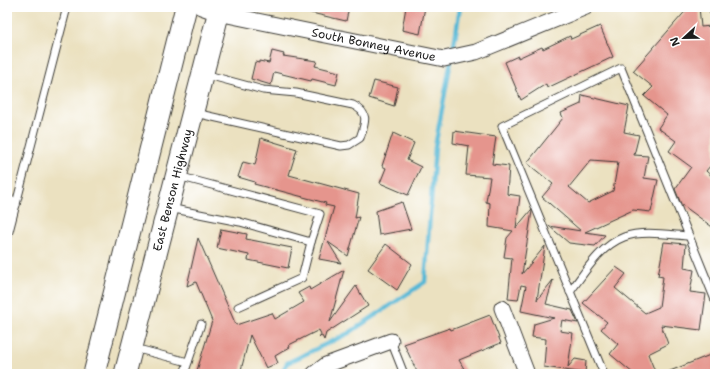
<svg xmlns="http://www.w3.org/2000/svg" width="722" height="381" font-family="'Shantell Sans',sans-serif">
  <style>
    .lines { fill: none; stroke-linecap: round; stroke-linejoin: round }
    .stream { stroke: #57b8d5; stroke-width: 4.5 }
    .building { fill: #e5958d; fill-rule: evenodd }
    .service-casing { stroke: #3b3a35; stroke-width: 9 }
    .minor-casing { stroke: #3b3a35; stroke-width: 17 }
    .secondary-casing { stroke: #3b3a35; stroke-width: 23 }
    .service { stroke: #fff; stroke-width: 7 }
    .minor { stroke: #fff; stroke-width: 15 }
    .secondary { stroke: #fff; stroke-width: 21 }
    .labels { text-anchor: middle; stroke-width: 3.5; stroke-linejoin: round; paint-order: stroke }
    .street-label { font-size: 12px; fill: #1c1c1c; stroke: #fff }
  </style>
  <rect width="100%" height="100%" fill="#fff"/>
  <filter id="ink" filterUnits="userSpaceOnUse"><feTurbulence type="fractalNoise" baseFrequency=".025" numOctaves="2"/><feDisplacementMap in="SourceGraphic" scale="8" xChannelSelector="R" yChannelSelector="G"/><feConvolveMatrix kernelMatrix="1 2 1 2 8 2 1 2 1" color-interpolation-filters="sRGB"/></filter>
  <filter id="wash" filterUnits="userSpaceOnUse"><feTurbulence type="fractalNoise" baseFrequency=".012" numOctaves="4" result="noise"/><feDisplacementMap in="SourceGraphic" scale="16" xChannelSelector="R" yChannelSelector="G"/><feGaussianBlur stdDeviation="0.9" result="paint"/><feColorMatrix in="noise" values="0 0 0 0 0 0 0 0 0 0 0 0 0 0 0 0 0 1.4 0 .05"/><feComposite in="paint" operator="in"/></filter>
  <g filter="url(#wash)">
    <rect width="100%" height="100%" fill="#ebe1c0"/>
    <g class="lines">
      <!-- stream -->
      <polyline class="stream" points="282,374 287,363 349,333 425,282 435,147 456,33 460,7"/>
    </g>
    <g id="blocks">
      <!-- building -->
      <g class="building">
        <polygon points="307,7 349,7 346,21 307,12"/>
        <polygon points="406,7 425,7 420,34 402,30"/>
        <polygon points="689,7 699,7 701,27 711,26 713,54 715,54 715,160 706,171 715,179 715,229 681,204 675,189 691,167 669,151 676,141 658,128 667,115 644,96 653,87 633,71"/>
        <polygon points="600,26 613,57 547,88 546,84 521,100 505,62 518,56 518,58 542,47 543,49 570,36 571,39"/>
        <polygon points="272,51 284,54 283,56 317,61 315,66 339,72 336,85 312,79 311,81 274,72 271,85 251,79 255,62 259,63 259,61 269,63"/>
        <polygon points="374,81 398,87 394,106 369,98"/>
        <path d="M582 95 629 106 624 132 639 135 634 155 648 156 644 178 658 180 651 212 633 210 585 232 605 235 595 246 569 243 549 226 581 231 542 197 553 184 527 163 563 118 561 113 581 104ZM591 160 618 162 613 191 588 203 569 187Z"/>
        <polygon points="454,131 496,137 492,164 509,166 507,194 520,196 516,228 531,210 532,211 522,274 545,246 537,300 553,280 546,304 572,310 578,323 562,320 560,331 573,333 568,367 575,359 586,361 585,373 544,367 546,339 532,337 534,324 554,318 521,311 526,286 521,285 518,300 508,299 512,258 504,257 507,238 513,231 489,227 490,203 486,202 490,177 466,175 469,146 453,143"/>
        <polygon points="393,133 414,143 407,160 421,167 408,195 380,183 386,168 382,166"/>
        <polygon points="261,138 297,149 289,175 359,194 355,218 359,217 348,256 328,242 341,263 319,259 334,207 325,205 326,203 254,184 255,182 238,177 243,162 255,165"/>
        <polygon points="402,202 411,229 379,235 376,211"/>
        <polygon points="221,229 247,234 246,239 292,248 288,268 248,260 249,255 217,248"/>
        <polygon points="198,238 236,325 272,313 275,319 304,302 298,293 309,287 310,290 344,270 330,322 356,286 368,306 326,333 324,340 322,336 319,337 321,334 319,330 289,345 290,347 275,356 278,363 266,368 250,335 240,374 196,374 212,321 196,282 187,286"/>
        <polygon points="664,242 686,244 684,268 694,270 690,292 706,294 701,330 661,325 668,344 648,354 656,374 634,374 610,354 618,344 601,329 607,322 583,303 616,267 626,274 615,288 645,313 659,307 663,277 658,276"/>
        <polygon points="386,244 412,264 397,290 368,269"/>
        <polygon points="490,315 501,343 459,360 467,374 418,374 404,344 450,328 451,330"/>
        <polygon points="715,353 715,374 665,374 665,373"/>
      </g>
    </g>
  </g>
  <g filter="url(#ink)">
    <use href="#blocks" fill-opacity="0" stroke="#3b3a35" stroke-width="1"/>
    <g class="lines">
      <defs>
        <g id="service">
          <polyline points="712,7 715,15"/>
          <path d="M195 113 341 146 349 145 360 138C365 123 370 113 353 105L296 93 263 90 204 74"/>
          <polyline points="7,196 16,205"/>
          <polyline points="169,208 240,222 311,242 320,214 178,176"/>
          <polyline points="7,239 67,7"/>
          <path d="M570 292C585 272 600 246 624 237 642 230 671 235 689 236"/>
          <polyline points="238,307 302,278 311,242"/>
          <polyline points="391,341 404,374"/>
          <polyline points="134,348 188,362"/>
          <polyline points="184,374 201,324"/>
          <polyline points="604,374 502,126 621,68 715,300"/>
        </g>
        <g id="minor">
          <path id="s1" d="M201 7 218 13 444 59 476 52 586 7"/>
          <polyline points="502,308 527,374"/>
          <polyline points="314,374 326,365 391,341"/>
        </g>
        <g id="secondary">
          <polyline points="94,374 186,7"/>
          <path id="s2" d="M125 374 220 7"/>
        </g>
      </defs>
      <!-- service casing -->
      <use href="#service" class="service-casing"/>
      <!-- minor casing -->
      <use href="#minor" class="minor-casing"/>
      <!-- secondary casing -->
      <use href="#secondary" class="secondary-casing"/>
      <!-- service -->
      <use href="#service" class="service"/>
      <!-- minor -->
      <use href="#minor" class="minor"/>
      <!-- secondary -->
      <use href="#secondary" class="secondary"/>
    </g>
  </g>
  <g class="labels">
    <!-- street labels -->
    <g class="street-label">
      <text dy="4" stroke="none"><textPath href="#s1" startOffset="177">South Bonney Avenue</textPath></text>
      <text dy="4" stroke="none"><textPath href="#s2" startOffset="190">East Benson Highway</textPath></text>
    </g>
  </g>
  <!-- margin -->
  <rect width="722" height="381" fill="none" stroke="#fff" stroke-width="24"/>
  <!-- north arrow -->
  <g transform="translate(684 38) rotate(248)" stroke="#ffffff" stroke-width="3" paint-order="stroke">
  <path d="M0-3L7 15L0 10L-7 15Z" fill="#1c1c1c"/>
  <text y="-6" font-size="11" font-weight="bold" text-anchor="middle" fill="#1c1c1c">N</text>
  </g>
</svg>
